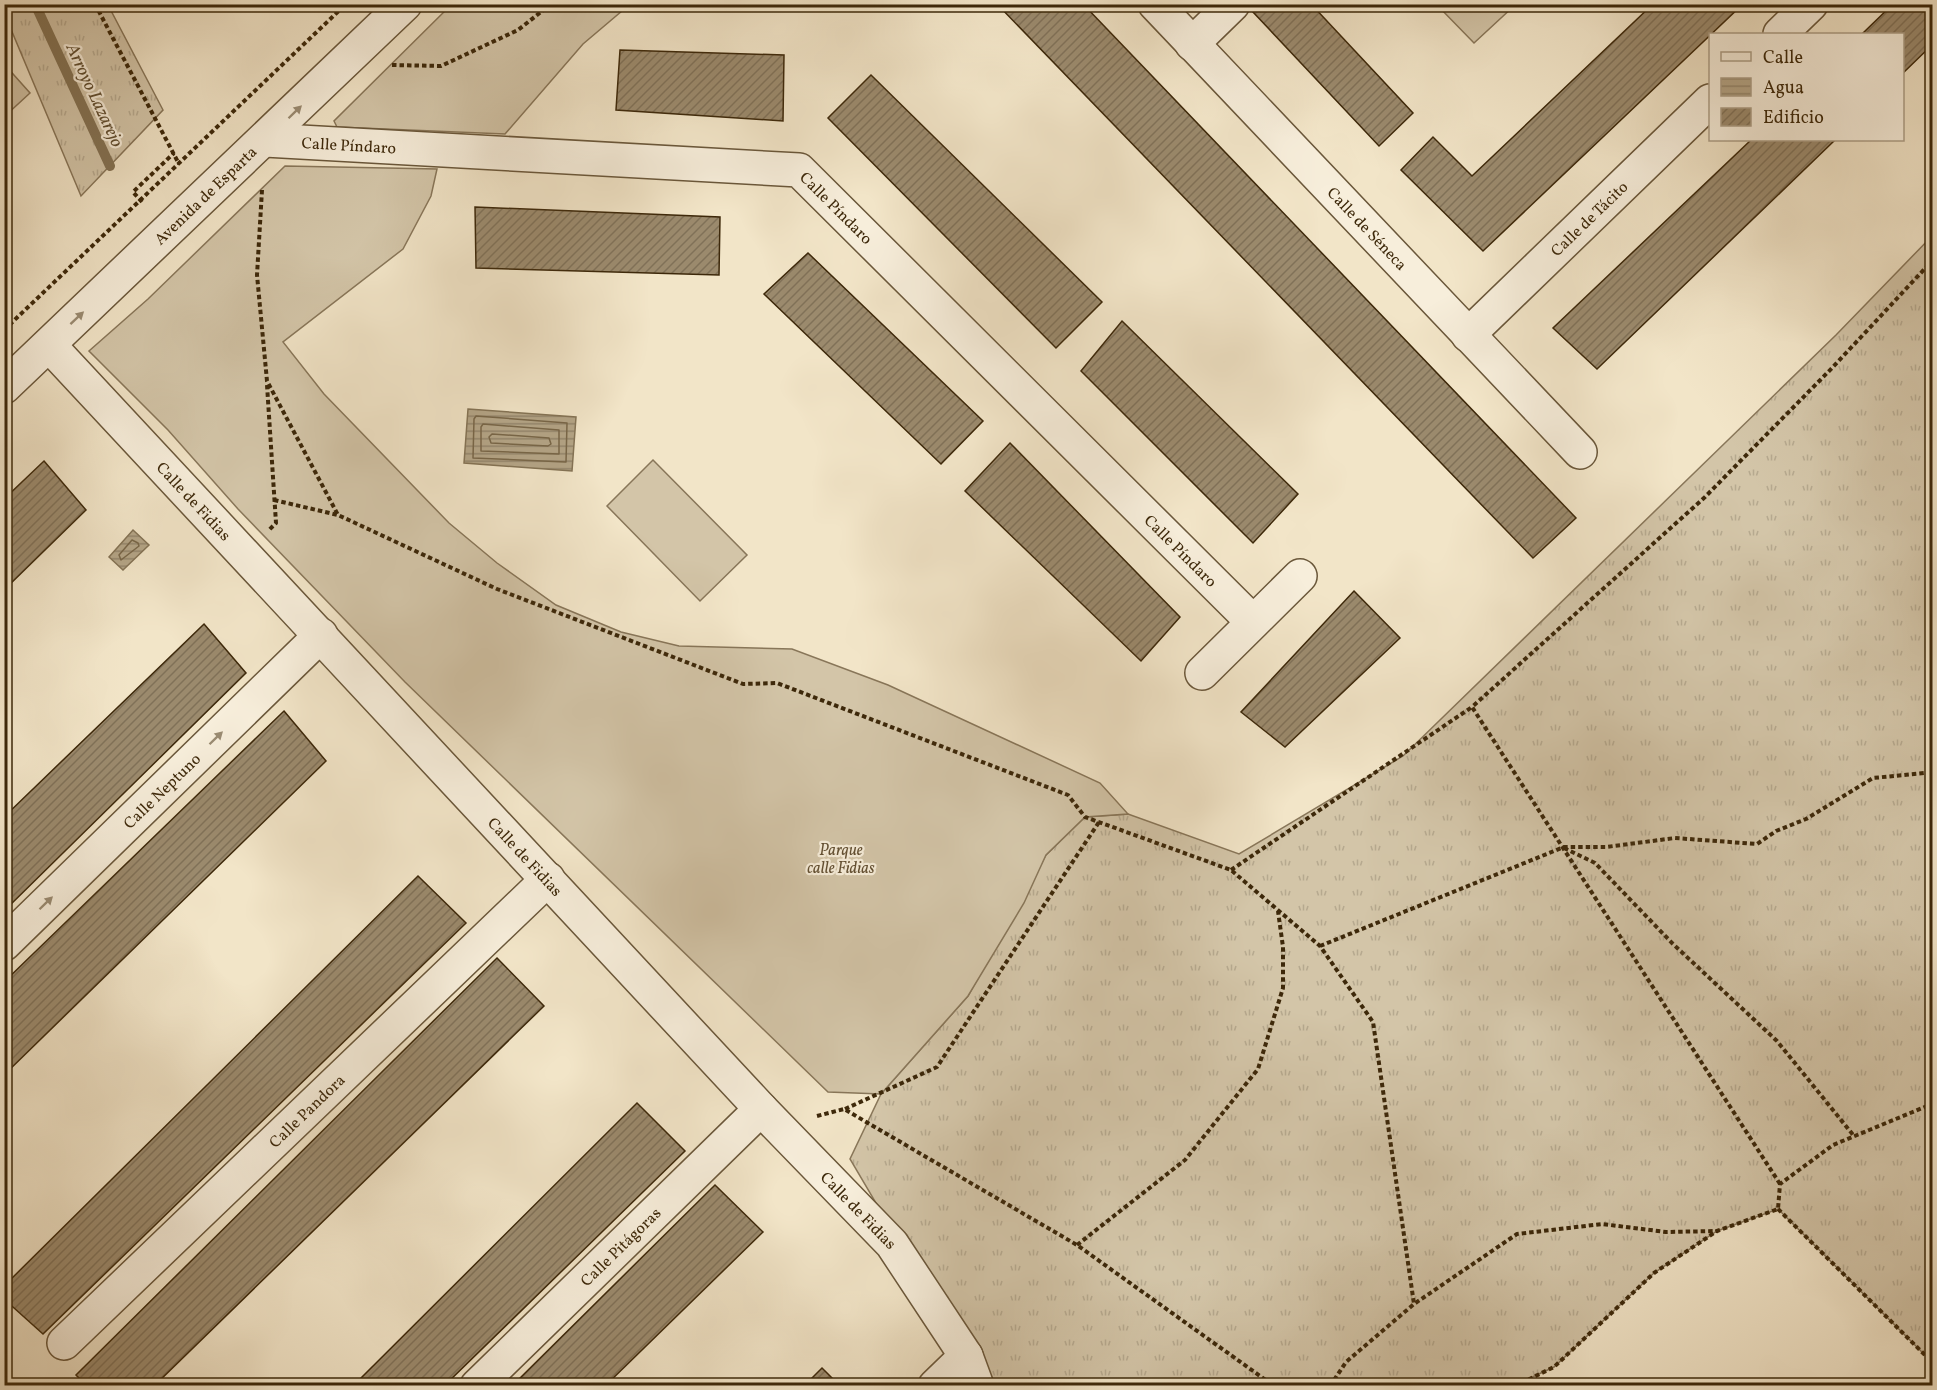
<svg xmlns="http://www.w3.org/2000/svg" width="1937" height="1390" font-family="Vollkorn,serif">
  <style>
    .grass { fill: url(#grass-tufts); stroke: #887659; stroke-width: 1.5 }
    .garden { fill: #d3c5a8; stroke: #887659; stroke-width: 1.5 }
    .water { fill: url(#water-rules); stroke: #847355; stroke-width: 1.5 }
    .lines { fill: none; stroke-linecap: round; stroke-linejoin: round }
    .shore { stroke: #786648; stroke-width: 1.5 }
    .stream { stroke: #847355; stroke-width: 10 }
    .building { fill: url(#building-hatch); stroke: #3d280a; stroke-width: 1.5 }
    .minor-casing { stroke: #6a573a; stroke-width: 36 }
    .path { stroke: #3d280a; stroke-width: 4; stroke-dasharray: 4.5 3; stroke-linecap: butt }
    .minor { stroke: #f7eedb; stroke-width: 33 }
    .oneway { fill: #9a8b72 }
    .labels { text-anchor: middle; stroke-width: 4.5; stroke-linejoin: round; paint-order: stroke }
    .street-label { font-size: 16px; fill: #3d280a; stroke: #f7eedb }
    .park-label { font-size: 16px; font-style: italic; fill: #624f32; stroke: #f7eedb }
    .water-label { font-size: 18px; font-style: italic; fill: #614e30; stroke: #f7eedb }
  </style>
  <defs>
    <pattern id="grass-tufts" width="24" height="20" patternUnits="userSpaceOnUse" patternTransform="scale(1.5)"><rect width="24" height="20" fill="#d3c5a8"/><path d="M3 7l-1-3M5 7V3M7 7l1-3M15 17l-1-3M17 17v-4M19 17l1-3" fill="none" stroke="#b6a98f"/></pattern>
    <pattern id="water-rules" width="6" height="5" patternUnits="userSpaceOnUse" patternTransform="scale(1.5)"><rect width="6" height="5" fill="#b4a587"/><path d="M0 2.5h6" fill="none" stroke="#94866d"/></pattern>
    <pattern id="building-hatch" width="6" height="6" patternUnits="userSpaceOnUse" patternTransform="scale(1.5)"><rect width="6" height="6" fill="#9b8a6d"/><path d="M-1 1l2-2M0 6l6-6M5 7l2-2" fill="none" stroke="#807158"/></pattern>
  </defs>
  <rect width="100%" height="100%" fill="#f2e5c8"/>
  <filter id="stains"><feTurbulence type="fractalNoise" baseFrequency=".00333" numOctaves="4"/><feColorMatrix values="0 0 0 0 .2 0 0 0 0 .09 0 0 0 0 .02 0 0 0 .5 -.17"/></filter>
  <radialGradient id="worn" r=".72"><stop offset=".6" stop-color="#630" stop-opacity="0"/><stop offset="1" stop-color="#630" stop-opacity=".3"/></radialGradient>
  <!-- grass -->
  <g class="grass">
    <polygon points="4,5 108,5 163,110 81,196 5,15"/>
    <polygon points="1932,236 1932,1362 1778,1209 1717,1231 1654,1273 1554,1367 1515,1385 977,1385 966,1356 850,1159 881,1094 968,996 1046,855 1085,817 1128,814 1239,854 1403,756 1836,335"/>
  </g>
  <!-- garden -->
  <g class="garden">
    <polygon points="451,5 451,4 629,5 583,44 505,134 337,127 334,121"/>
    <polygon points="1437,5 1515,5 1474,43"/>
    <polygon points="5,65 30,93 5,116 4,116"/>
    <polygon points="285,166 437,169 431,196 403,249 283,342 324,394 449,523 497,563 556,605 621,632 679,646 792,649 888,685 1100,783 1128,814 1085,817 1046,855 1024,903 968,996 881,1094 828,1092 405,682 238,509 168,430 89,351 148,299"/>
    <polygon points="653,460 747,555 700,601 607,506"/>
  </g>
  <!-- water -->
  <g class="water">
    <polygon points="468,409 576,417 572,471 464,463"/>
    <polygon points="133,530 149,545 123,570 109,557"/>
  </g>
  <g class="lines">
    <!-- shore -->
    <g class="shore">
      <polygon points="476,416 567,423 566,462 473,458 474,419"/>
      <polygon points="483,424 559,430 559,454 481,451 481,427"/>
      <polygon points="492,434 549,438 551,444 548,446 491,443 489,437"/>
      <polygon points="132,540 138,543 139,546 121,560 119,555"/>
    </g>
    <!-- stream -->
    <polyline class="stream" points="35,4 110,166"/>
  </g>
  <!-- building -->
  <g class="building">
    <polygon points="997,4 1083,4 1576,518 1533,558"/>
    <polygon points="1263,4 1311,4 1413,113 1379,146 1253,12"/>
    <polygon points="1653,4 1743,4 1483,251 1401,170 1433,137 1472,176"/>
    <polygon points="1893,4 1932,4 1932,45 1902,74 1902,34 1862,34"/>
    <polygon points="620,50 784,55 783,121 616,110"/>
    <polygon points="871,75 1102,302 1056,348 828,118"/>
    <polygon points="1751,140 1835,140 1597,369 1553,328"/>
    <polygon points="475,207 720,217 719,275 476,268"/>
    <polygon points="808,253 983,421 941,464 764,294"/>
    <polygon points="1122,321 1298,494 1253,543 1081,371"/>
    <polygon points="1010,443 1180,617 1141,661 965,491"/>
    <polygon points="44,461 86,510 4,590 4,499"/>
    <polygon points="1354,591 1400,638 1285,747 1241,712"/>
    <polygon points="204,624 246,673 4,911 4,817"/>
    <polygon points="284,711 326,761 4,1075 4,982"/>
    <polygon points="418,876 466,923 43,1334 4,1299 4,1286"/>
    <polygon points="497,958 544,1006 154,1386 87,1386 76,1375"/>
    <polygon points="637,1103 685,1151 444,1386 353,1386"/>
    <polygon points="715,1185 763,1232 605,1386 512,1386"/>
    <polygon points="822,1368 840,1386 804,1386"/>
  </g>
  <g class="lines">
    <defs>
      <g id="minor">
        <path id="s1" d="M1155 4 1580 452"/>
        <polyline points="1780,34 1811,4"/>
        <polyline points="1192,44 1233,4"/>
        <path id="s2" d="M265 140 799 170 1253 622"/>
        <path id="s3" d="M1468 335 1710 101"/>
        <path id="s4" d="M49 345 761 1109 892 1244 966 1356 977 1386"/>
        <path id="s5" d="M4 387 405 4"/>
        <polyline points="1202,673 1300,576"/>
        <path id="s6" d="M4 944 321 635"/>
        <path id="s7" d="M64 1343 548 879"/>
        <path id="s8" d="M477 1386 761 1109"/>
        <polyline points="935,1386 966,1356"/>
      </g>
    </defs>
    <!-- minor casing -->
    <use href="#minor" class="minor-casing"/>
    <!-- path -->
    <g class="path">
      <polyline points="95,4 179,164"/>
      <polyline points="392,65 441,66 518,30 551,4"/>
      <polyline points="262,190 257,275 267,381 338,515 497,589 743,684 777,683 1068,795 1085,817 1231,870 1320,946 1373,1022 1414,1304"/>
      <polyline points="142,202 133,192 174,153"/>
      <polyline points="4,330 346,4"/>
      <polyline points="267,385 276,523 269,530"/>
      <polyline points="274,500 338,515"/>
      <polyline points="1564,848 1595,863 1673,944 1777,1041 1854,1136"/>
      <polyline points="1231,870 1472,707"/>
      <polyline points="1320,946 1564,847 1606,847 1675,838 1757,844 1776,831 1806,819 1873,778 1924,773 1932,776"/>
      <polyline points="845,1109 937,1067 1099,822"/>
      <polyline points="817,1116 844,1109 1077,1245 1274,1386"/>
      <polyline points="1780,1184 1472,707 1705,497 1833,367 1932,261"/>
      <polyline points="1778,1209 1932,1362"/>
      <polyline points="1077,1245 1185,1160 1258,1069 1283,988 1283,947 1278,911"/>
      <polyline points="1330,1386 1346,1362 1414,1304 1517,1234 1602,1224 1666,1232 1717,1231"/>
      <polyline points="1515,1386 1554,1367 1654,1273 1717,1231 1778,1209 1780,1184 1833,1145 1932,1104"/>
    </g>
    <!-- minor -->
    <use href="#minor" class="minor"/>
  </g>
  <!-- one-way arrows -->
  <defs><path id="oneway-solid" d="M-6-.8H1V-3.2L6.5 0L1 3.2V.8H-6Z" transform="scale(1.5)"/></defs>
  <g class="oneway">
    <use href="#oneway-solid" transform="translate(295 112) rotate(-44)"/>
    <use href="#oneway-solid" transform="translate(77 318) rotate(-43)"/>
    <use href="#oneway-solid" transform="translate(216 738) rotate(-44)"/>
    <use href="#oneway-solid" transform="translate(46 903) rotate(-44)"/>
  </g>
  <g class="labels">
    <!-- street labels -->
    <g class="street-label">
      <text dy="6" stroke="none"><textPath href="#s2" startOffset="84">Calle Píndaro</textPath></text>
      <text dy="6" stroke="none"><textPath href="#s5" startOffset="278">Avenida de Esparta</textPath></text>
      <text dy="6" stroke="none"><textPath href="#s2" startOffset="588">Calle Píndaro</textPath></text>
      <text dy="6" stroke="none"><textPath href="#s3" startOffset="168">Calle de Tácito</textPath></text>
      <text dy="6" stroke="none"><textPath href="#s1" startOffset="309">Calle de Séneca</textPath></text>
      <text dy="6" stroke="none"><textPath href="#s4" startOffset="213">Calle de Fidias</textPath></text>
      <text dy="6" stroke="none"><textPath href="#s2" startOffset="1074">Calle Píndaro</textPath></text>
      <text dy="6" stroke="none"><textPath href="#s6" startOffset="220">Calle Neptuno</textPath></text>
      <text dy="6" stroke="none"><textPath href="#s4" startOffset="699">Calle de Fidias</textPath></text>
      <text dy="6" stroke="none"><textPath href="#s7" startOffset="336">Calle Pandora</textPath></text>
      <text dy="6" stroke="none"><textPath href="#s4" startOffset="1185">Calle de Fidias</textPath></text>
      <text dy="6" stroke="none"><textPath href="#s8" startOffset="200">Calle Pitágoras</textPath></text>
    </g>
    <!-- park labels -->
    <g class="park-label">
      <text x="841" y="855">Parque<tspan x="841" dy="18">calle Fidias</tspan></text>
    </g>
    <!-- water labels -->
    <g class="water-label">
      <text transform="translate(95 95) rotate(65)" y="6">Arroyo Lazarejo</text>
    </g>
  </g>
  <!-- margin -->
  <rect width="1937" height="1390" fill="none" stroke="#f2e5c8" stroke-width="24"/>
  <rect x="6" y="6" width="1925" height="1378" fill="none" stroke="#3d280a" stroke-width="3"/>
  <rect x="12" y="12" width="1913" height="1366" fill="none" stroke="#3d280a" stroke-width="1.5"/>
  <!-- legend -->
  <rect x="1709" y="33" width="195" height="108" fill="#f7eedb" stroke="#ad9f87" stroke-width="1.5"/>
  <rect x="1721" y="52" width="30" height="9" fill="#f7eedb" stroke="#ad9f87" stroke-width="1.5"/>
  <text x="1763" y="63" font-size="18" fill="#3d280a">Calle</text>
  <rect x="1721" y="78" width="30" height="18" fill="url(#water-rules)" stroke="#ad9f87" stroke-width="1.5"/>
  <text x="1763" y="93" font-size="18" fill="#3d280a">Agua</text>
  <rect x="1721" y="108" width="30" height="18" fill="url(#building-hatch)" stroke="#ad9f87" stroke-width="1.5"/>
  <text x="1763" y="123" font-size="18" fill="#3d280a">Edificio</text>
  <rect width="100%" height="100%" filter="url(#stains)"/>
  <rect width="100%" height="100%" fill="url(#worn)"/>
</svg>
